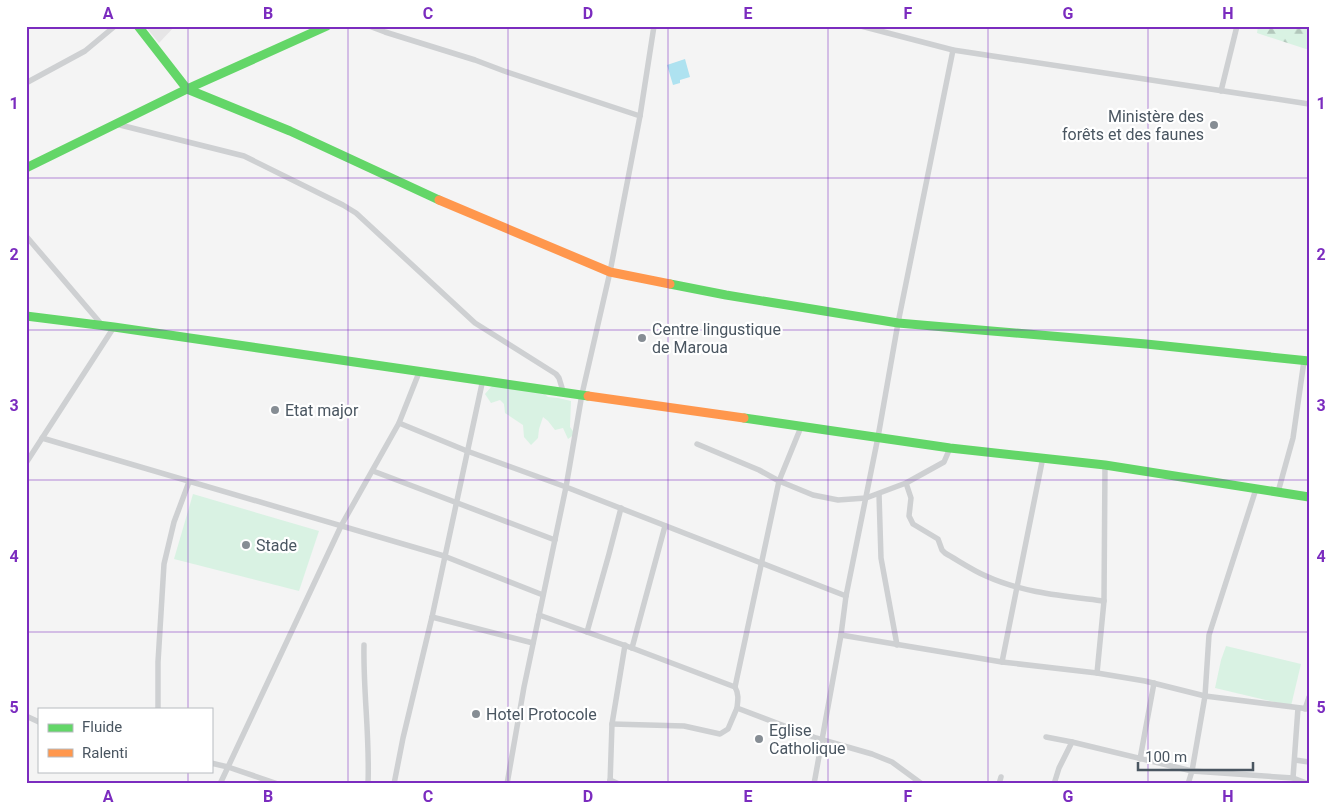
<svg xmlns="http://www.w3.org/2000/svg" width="1335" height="810" font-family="Roboto,sans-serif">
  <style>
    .education { fill: #e6e5e6 }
    .grass { fill: #d9f2e3 }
    .forest { fill: url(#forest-firs) }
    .water { fill: #aee2f0 }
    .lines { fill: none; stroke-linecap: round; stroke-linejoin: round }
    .street { stroke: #ced0d2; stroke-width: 5.5 }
    .fast { stroke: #63d668; stroke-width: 9 }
    .slow { stroke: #ff974d; stroke-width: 9 }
    .grid { fill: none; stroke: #7b2cbf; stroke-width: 1; stroke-opacity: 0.55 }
    .poi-dot { fill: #868d94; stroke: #fff; stroke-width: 2 }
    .labels { text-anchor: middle; stroke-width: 4.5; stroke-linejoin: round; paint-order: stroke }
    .poi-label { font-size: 16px; fill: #4a5661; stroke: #fff; text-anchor: start }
    .neatline { fill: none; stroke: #7b2cbf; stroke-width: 2 }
    .grid-label { font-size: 16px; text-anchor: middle; font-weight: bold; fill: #7b2cbf }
  </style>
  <defs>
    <pattern id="forest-firs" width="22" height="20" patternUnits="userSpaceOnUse" patternTransform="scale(1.25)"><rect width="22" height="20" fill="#d9f2e3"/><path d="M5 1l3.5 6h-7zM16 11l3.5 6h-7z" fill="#b2c7bb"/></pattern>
  </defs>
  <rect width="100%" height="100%" fill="#f4f4f4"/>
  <!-- education -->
  <polygon class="education" points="145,26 175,26 159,43"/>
  <!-- grass -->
  <g class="grass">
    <polygon points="499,382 537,387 548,397 558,398 571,401 570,427 575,434 568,439 563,428 555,430 548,421 543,417 539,429 538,438 531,445 524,437 523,425 505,413 504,404 500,400 491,403 485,394 491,387"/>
    <polygon points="193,494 319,531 299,591 174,559"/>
    <polygon points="1226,646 1301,664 1291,706 1215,688 1221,660"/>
  </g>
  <!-- forest -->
  <polygon class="forest" points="1258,26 1309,26 1309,50 1257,33"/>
  <!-- water -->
  <polygon class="water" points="685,59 690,77 680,80 680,83 673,85 667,65"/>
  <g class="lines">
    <!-- street -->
    <g class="street">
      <polyline points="369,26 385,32 475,60 504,71 640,116"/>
      <polyline points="861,26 953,50 1309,104"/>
      <polyline points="26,83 85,51 115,26"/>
      <polyline points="1221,91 1237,26"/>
      <polyline points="116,124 244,156 343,205 356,213 475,323 556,374 559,378 563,391"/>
      <polyline points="26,236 102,325"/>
      <polyline points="399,423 467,451 566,487 846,596"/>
      <path d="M801 427 779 481 735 687C739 694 738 700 737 708L816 738 872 754 892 762 922 784"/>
      <polyline points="42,438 444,556 543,595"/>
      <polyline points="697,444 759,470 779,481 813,495 838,500 866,498 906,483 944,462 950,448"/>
      <polyline points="26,463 114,327"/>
      <polyline points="373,471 555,540"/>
      <path d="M906 483 911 498 909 516 913 524 938 539 942 550 945 553C959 561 972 570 986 576 1023 593 1065 596 1104 601"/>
      <polyline points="1278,492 1293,438 1304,361"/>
      <polyline points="879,494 881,558 897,645"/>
      <polyline points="539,615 632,648 735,687"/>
      <polyline points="432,617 533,643"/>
      <polyline points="587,632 609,554 621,508"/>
      <polyline points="841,635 1002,662 1097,673 1145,681 1205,696 1309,709"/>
      <path d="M364 645C363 691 370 738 368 784"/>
      <polyline points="632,648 665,526"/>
      <polyline points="1002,662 1043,457"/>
      <polyline points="1097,673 1104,601 1105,465"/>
      <polyline points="158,709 158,662 164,564 174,522 189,482"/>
      <polyline points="1305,709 1309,697"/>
      <polyline points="26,716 39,722"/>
      <polyline points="612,724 684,726 720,734 728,729 737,708"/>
      <polyline points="1046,737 1072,742 1192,771 1293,778 1309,784"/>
      <polyline points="1140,759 1154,683"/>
      <polyline points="1295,760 1309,762"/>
      <polyline points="211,763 228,767 278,784"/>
      <polyline points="1293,778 1298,708"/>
      <polyline points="610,780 619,784"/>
      <polyline points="220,784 341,526 399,423 420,370"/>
      <polyline points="394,784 403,738 432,617 483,379"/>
      <polyline points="507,784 524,687 566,487 582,394 610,272 640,116 654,26"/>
      <polyline points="610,784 612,724 625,645"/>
      <polyline points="814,784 841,635 846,596 878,437 898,323 953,50"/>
      <polyline points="999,784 1001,777"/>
      <polyline points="1054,784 1059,768 1072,742"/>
      <polyline points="1188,784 1192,771 1205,696 1209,635 1256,489"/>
    </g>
    <!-- fast -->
    <g class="fast">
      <polyline points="138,26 187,89 290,131 439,200"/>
      <polyline points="26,168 187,89 327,26"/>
      <polyline points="670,284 726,295 898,323 1146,344 1309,361"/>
      <polyline points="26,316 114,327 588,396"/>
      <polyline points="744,418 950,448 1105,465 1309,497"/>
    </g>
    <!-- slow -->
    <g class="slow">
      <polyline points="439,200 610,272 670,284"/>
      <polyline points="588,396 744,418"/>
    </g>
  </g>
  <!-- grid -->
  <path class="grid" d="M188 26V709M348 26V784M508 26V784M668 26V784M828 26V784M988 26V784M1148 26V784M26 178H1309M26 330H1309M26 480H1309M26 632H1309M188 771V784"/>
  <!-- markers -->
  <g class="poi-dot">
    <circle cx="1214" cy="125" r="5"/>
    <circle cx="642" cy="338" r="5"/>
    <circle cx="275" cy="410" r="5"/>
    <circle cx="246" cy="545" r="5"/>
    <circle cx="476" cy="714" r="5"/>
    <circle cx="759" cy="739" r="5"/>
  </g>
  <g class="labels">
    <!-- poi labels -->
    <g class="poi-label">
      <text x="1204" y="122" text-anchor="end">Ministère des<tspan x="1204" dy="18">forêts et des faunes</tspan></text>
      <text x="652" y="335">Centre lingustique<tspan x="652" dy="18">de Maroua</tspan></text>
      <text x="285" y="416">Etat major</text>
      <text x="256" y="551">Stade</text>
      <text x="486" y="720">Hotel Protocole</text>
      <text x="769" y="736">Eglise<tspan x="769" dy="18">Catholique</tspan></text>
    </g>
  </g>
  <!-- border -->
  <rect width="1335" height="810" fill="none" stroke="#ffffff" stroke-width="55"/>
  <!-- legend -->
  <rect x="38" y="708" width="175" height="65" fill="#ffffff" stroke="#b7bbc0"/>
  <rect x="48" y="724" width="25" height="8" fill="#63d668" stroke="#b7bbc0"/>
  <text x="82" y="732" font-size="15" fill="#4a5661">Fluide</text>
  <rect x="48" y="749" width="25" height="8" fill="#ff974d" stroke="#b7bbc0"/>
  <text x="82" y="758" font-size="15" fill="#4a5661">Ralenti</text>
  <!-- scale -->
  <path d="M1138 762v8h115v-8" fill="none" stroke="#4a5661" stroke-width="2.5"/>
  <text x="1145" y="762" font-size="15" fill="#4a5661" stroke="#ffffff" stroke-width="4" paint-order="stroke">100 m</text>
  <rect x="28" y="28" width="1280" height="754" class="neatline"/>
  <g class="grid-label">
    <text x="108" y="19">A</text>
    <text x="268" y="19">B</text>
    <text x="428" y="19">C</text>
    <text x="588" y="19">D</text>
    <text x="748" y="19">E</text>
    <text x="908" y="19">F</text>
    <text x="1068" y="19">G</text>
    <text x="1228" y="19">H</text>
    <text x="14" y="109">1</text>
    <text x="1321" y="109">1</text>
    <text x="14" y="260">2</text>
    <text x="1321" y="260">2</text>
    <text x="14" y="411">3</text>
    <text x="1321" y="411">3</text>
    <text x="14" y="562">4</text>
    <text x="1321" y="562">4</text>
    <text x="14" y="713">5</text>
    <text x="1321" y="713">5</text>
    <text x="108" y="802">A</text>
    <text x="268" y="802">B</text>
    <text x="428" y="802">C</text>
    <text x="588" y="802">D</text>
    <text x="748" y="802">E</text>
    <text x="908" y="802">F</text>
    <text x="1068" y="802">G</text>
    <text x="1228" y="802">H</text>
  </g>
</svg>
